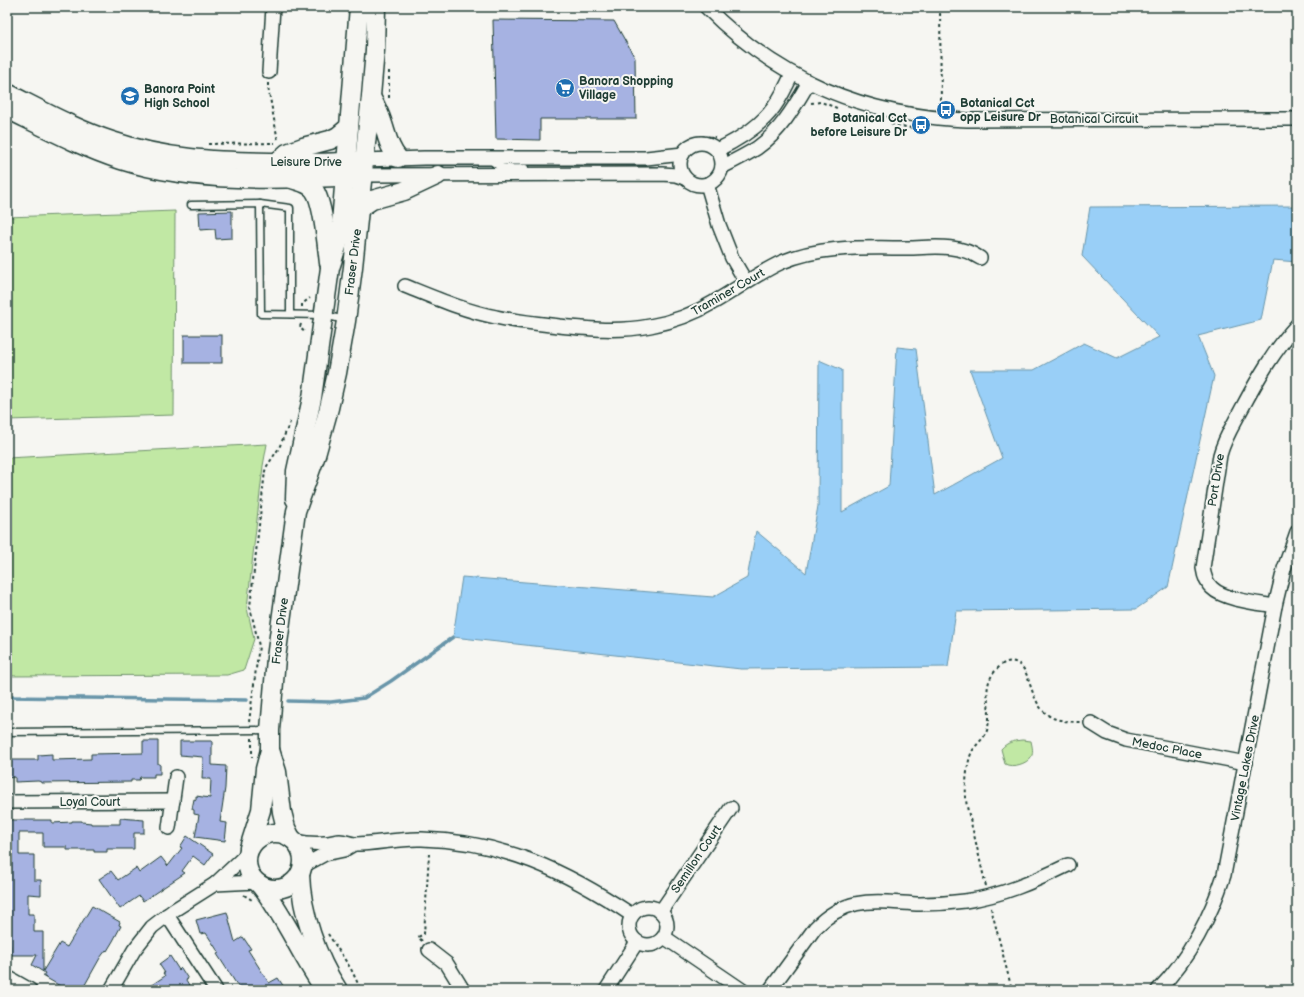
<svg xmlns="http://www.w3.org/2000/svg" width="1304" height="997" font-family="'Balsamiq Sans',sans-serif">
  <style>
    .green { fill: #c1e8a4; stroke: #70926c }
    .water { fill: #99cff7; stroke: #6895a9 }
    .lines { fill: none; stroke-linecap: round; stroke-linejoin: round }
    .stream { stroke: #6895a9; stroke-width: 3.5 }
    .building { fill: #a6b2e2; stroke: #1f3d34 }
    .lane-casing { stroke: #1f3d34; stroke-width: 9 }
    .street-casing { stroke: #1f3d34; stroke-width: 16 }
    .secondary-casing { stroke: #1f3d34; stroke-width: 21 }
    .path { stroke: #1f3d34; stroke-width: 2; stroke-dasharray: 3 3; stroke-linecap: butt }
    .lane { stroke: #f6f6f2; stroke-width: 6 }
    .street { stroke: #f6f6f2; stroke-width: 13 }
    .secondary { stroke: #f6f6f2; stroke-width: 18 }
    .labels { text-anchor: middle; stroke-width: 4; stroke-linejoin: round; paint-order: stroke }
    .poi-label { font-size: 12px; font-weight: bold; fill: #1f3d34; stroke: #f6f6f2; text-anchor: start }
    .street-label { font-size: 12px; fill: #1f3d34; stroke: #f6f6f2 }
  </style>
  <rect width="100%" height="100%" fill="#f6f6f2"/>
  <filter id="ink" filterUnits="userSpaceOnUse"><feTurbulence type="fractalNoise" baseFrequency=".025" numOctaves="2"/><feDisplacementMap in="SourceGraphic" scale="8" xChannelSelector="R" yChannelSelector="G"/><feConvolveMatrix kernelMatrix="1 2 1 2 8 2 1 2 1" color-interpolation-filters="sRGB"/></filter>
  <g filter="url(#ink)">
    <!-- green -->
    <g class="green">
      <polygon points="175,211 174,415 7,420 7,217"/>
      <polygon points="267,444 263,466 247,608 254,639 244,670 227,675 7,676 7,458"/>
      <path d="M1022 740 1031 741C1032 746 1034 753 1031 757 1027 764 1012 768 1005 764L1001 749C1007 742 1014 741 1022 740Z"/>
    </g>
    <!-- water -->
    <polygon class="water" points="1297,206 1297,262 1273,260 1261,320 1198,336 1214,376 1168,587 1136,609 956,611 948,667 741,669 453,637 462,577 713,597 747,578 756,531 806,573 818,506 819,360 842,370 842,512 889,486 897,347 916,349 935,495 1002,458 970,370 1034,370 1084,343 1117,358 1159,337 1082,256 1090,207"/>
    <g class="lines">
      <!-- stream -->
      <g class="stream">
        <polyline points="7,697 247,700"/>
        <polyline points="288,701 331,702 364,698 391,681 453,637"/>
      </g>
    </g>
    <!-- building -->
    <g class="building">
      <polygon points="493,20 614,21 635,58 636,119 540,119 540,140 496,139"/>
      <polygon points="232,211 232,238 216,239 215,229 200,230 199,212"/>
      <rect x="184" y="335" width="38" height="28"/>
      <polygon points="143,741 158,741 158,764 160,764 160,774 154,774 154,777 140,777 139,780 131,780 131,782 42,783 42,782 38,781 15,782 15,777 7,778 7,760 38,760 38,755 52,754 52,760 91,759 91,754 143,753"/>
      <polygon points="180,741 212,741 212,765 226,766 225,788 220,822 227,823 225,841 195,837 199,815 194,814 194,810 192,809 194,799 196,800 196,796 210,798 211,779 202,779 203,757 180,755"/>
      <polygon points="120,818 144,820 144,833 134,833 134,849 107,849 107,852 94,852 94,850 67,850 67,847 43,847 43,833 19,833 19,855 34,855 34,880 41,880 41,895 28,894 28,914 34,914 34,932 43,932 43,971 60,943 67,947 92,906 120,922 119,925 121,926 113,941 107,951 106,950 100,958 82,990 67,990 43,976 45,973 32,965 37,955 11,955 10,945 7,945 7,820 52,820 52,823 72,822 72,821 82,821 82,822 91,823 91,824 120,824"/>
      <polygon points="187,836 213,854 205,865 193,856 182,871 185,873 143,901 139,896 120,909 99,879 111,871 118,880 136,868 139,873 161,857 168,866 182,848 180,847"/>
      <polygon points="227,912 235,942 243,937 251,949 248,950 269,983 278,978 286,990 243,990 241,987 239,988 217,954 219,953 206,933 200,934 196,920"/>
      <polygon points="170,956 179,970 181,968 188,979 186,980 192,990 144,990 165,976 163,973 165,973 159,964"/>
    </g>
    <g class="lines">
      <defs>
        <g id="lane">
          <path d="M490 159C499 171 512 168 525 168"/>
          <polyline points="260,204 290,208 290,314"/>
          <polyline points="191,205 260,204 261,314 324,315 345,320"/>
          <polyline points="7,732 269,730"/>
        </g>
        <g id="street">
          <path d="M706 7C778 80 864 116 967 120L1297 119"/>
          <polyline points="269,72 273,7"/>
          <circle cx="701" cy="164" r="21"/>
          <path d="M717 150C738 140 760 127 774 107 781 97 787 85 792 74"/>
          <polyline points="364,160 424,158 646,158 683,154"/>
          <path d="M722 167C734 161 746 155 757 148 781 131 795 106 809 82"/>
          <polyline points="363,175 662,174 676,175 685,178"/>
          <polyline points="707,184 719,225 732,258 746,282"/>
          <path d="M405 286C435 298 465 311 496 317 517 322 538 323 559 326 589 329 619 332 650 326 673 322 694 314 714 302 737 289 758 273 782 262 823 245 866 248 910 248 934 247 960 244 980 258"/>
          <path d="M1275 606C1258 603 1224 600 1212 588 1206 583 1204 575 1203 568L1220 455C1224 439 1233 425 1241 410 1257 380 1274 350 1297 325"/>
          <polyline points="1091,723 1107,733 1126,740 1246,763"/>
          <polyline points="7,802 173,801"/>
          <polyline points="169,828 176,777"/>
          <path d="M295 841C305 843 315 844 325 843 330 843 335 841 340 841 345 841 350 844 355 844 377 844 399 838 422 839 503 841 566 871 632 915"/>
          <polyline points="303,866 325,854 344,850 354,844"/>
          <polyline points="215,884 256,882"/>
          <circle cx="648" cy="926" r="19"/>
          <polyline points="661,911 731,808"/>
          <polyline points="167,915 216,990"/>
          <polyline points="664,937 742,990"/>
          <polyline points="429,950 447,964 463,990"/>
          <polyline points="7,977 30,990"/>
          <polyline points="111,990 134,950 152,927 174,910 215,884 247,854"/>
          <polyline points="606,990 637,942"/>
          <path d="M770 990 815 928C848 894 877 902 920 904 935 904 950 903 965 901 1002 896 1035 881 1068 865"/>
          <path d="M1158 990C1189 959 1211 916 1224 875L1275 606 1284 569 1297 532"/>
        </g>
        <g id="secondary">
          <path d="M7 93C41 110 75 129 112 141 165 159 214 161 270 162 299 163 328 164 358 161"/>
          <path d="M371 97C376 106 380 114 383 124 387 136 389 148 398 158"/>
          <path d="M7 109C44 127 81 147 121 160 193 183 280 180 356 176"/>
          <polyline points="277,162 287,153 303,147 330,140 338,136 349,127"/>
          <path d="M292 179C300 182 309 183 314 190 323 201 327 247 329 263"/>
          <polyline points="360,208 372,200 404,191 438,175"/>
          <polyline points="295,499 296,471 312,398 330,268 339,240 341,223 359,7"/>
          <polyline points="270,750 277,772 282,812 286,828 291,838"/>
          <circle cx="275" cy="861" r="28"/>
          <polyline points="249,848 261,810 265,769 270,750 270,730 276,658 296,511 316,455 329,408 337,373 346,321 353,267 371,96 375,50 376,7"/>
          <path d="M300 874C301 912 317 958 338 990"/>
          <path d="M260 885C286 918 301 956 325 990"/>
        </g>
      </defs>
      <!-- lane casing -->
      <use href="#lane" class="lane-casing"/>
      <!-- street casing -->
      <use href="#street" class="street-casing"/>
      <!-- secondary casing -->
      <use href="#secondary" class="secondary-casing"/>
      <!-- path -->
      <g class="path">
        <polyline points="940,7 941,105"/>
        <polyline points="268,83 268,87 278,141"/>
        <polyline points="389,98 389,68"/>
        <polyline points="811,103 821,102 837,108"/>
        <polyline points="891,124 911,128"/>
        <path d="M685 142C694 135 704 136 715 137"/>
        <polyline points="208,144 275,143"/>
        <polyline points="302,307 302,304 310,298"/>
        <polyline points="301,324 300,327 305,333"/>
        <polyline points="249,722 259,646 250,607 265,471 267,466 279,448 291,420"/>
        <polyline points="252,738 252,757"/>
        <path d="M986 886C981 866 977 846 972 827 970 817 966 807 966 797 965 788 967 760 972 752 975 745 983 740 986 733 996 709 976 688 999 667 1003 663 1009 660 1015 662 1033 667 1027 706 1053 718 1061 721 1071 722 1080 722"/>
        <polyline points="244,895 252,900"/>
        <polyline points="991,908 1012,990"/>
        <polyline points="328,934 351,969 361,990"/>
        <polyline points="422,941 418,937 424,934 429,854"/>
      </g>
      <!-- lane -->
      <use href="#lane" class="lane"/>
      <!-- street -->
      <use href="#street" class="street"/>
      <!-- secondary -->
      <use href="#secondary" class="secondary"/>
    </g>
  </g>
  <!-- icons -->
  <defs>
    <symbol id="supermarket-disc" viewBox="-11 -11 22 22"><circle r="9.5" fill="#1f6fb2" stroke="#f6f6f2"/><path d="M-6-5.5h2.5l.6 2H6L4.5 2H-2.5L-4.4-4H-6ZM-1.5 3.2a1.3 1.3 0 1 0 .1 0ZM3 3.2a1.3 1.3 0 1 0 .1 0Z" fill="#fff"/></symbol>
    <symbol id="school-disc" viewBox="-11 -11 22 22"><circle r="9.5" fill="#1f6fb2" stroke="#f6f6f2"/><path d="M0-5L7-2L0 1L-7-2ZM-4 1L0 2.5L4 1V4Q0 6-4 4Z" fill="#fff"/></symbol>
    <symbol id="bus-disc" viewBox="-11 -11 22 22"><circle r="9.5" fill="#1f6fb2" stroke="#f6f6f2"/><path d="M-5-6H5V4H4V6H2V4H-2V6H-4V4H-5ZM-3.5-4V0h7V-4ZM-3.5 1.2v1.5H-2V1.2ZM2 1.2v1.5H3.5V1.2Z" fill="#fff"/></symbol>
  </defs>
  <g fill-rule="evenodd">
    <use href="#supermarket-disc" x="554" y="77" width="22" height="22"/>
    <use href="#school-disc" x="119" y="85" width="22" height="22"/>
    <use href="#bus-disc" x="935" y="99" width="22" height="22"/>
    <use href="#bus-disc" x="910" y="114" width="22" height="22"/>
  </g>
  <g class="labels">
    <!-- poi labels -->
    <g class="poi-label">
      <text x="579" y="85">Banora Shopping<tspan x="579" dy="14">Village</tspan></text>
      <text x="144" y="93">Banora Point<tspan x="144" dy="14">High School</tspan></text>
      <text x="960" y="107">Botanical Cct<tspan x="960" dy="14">opp Leisure Dr</tspan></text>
      <text x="907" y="122" text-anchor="end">Botanical Cct<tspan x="907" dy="14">before Leisure Dr</tspan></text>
    </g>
    <!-- street labels -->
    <g class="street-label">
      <text x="1094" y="123">Botanical Circuit</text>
      <text x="306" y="166">Leisure Drive</text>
      <text transform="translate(353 262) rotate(-83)" y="4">Fraser Drive</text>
      <text transform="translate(728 292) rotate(-30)" y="4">Traminer Court</text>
      <text transform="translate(1216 480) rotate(-81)" y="4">Port Drive</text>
      <text transform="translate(280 631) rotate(-83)" y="4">Fraser Drive</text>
      <text transform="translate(1167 748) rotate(11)" y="4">Medoc Place</text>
      <text transform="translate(1245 768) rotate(-79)" y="4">Vintage Lakes Drive</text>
      <text x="90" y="806">Loyal Court</text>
      <text transform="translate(696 859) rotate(-56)" y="4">Semillon Court</text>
    </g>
  </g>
  <!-- margin -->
  <rect width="1304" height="997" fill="none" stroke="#f6f6f2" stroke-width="24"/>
  <rect x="12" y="12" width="1280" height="973" fill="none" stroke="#1f3d34" stroke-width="1.5" filter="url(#ink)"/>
</svg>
